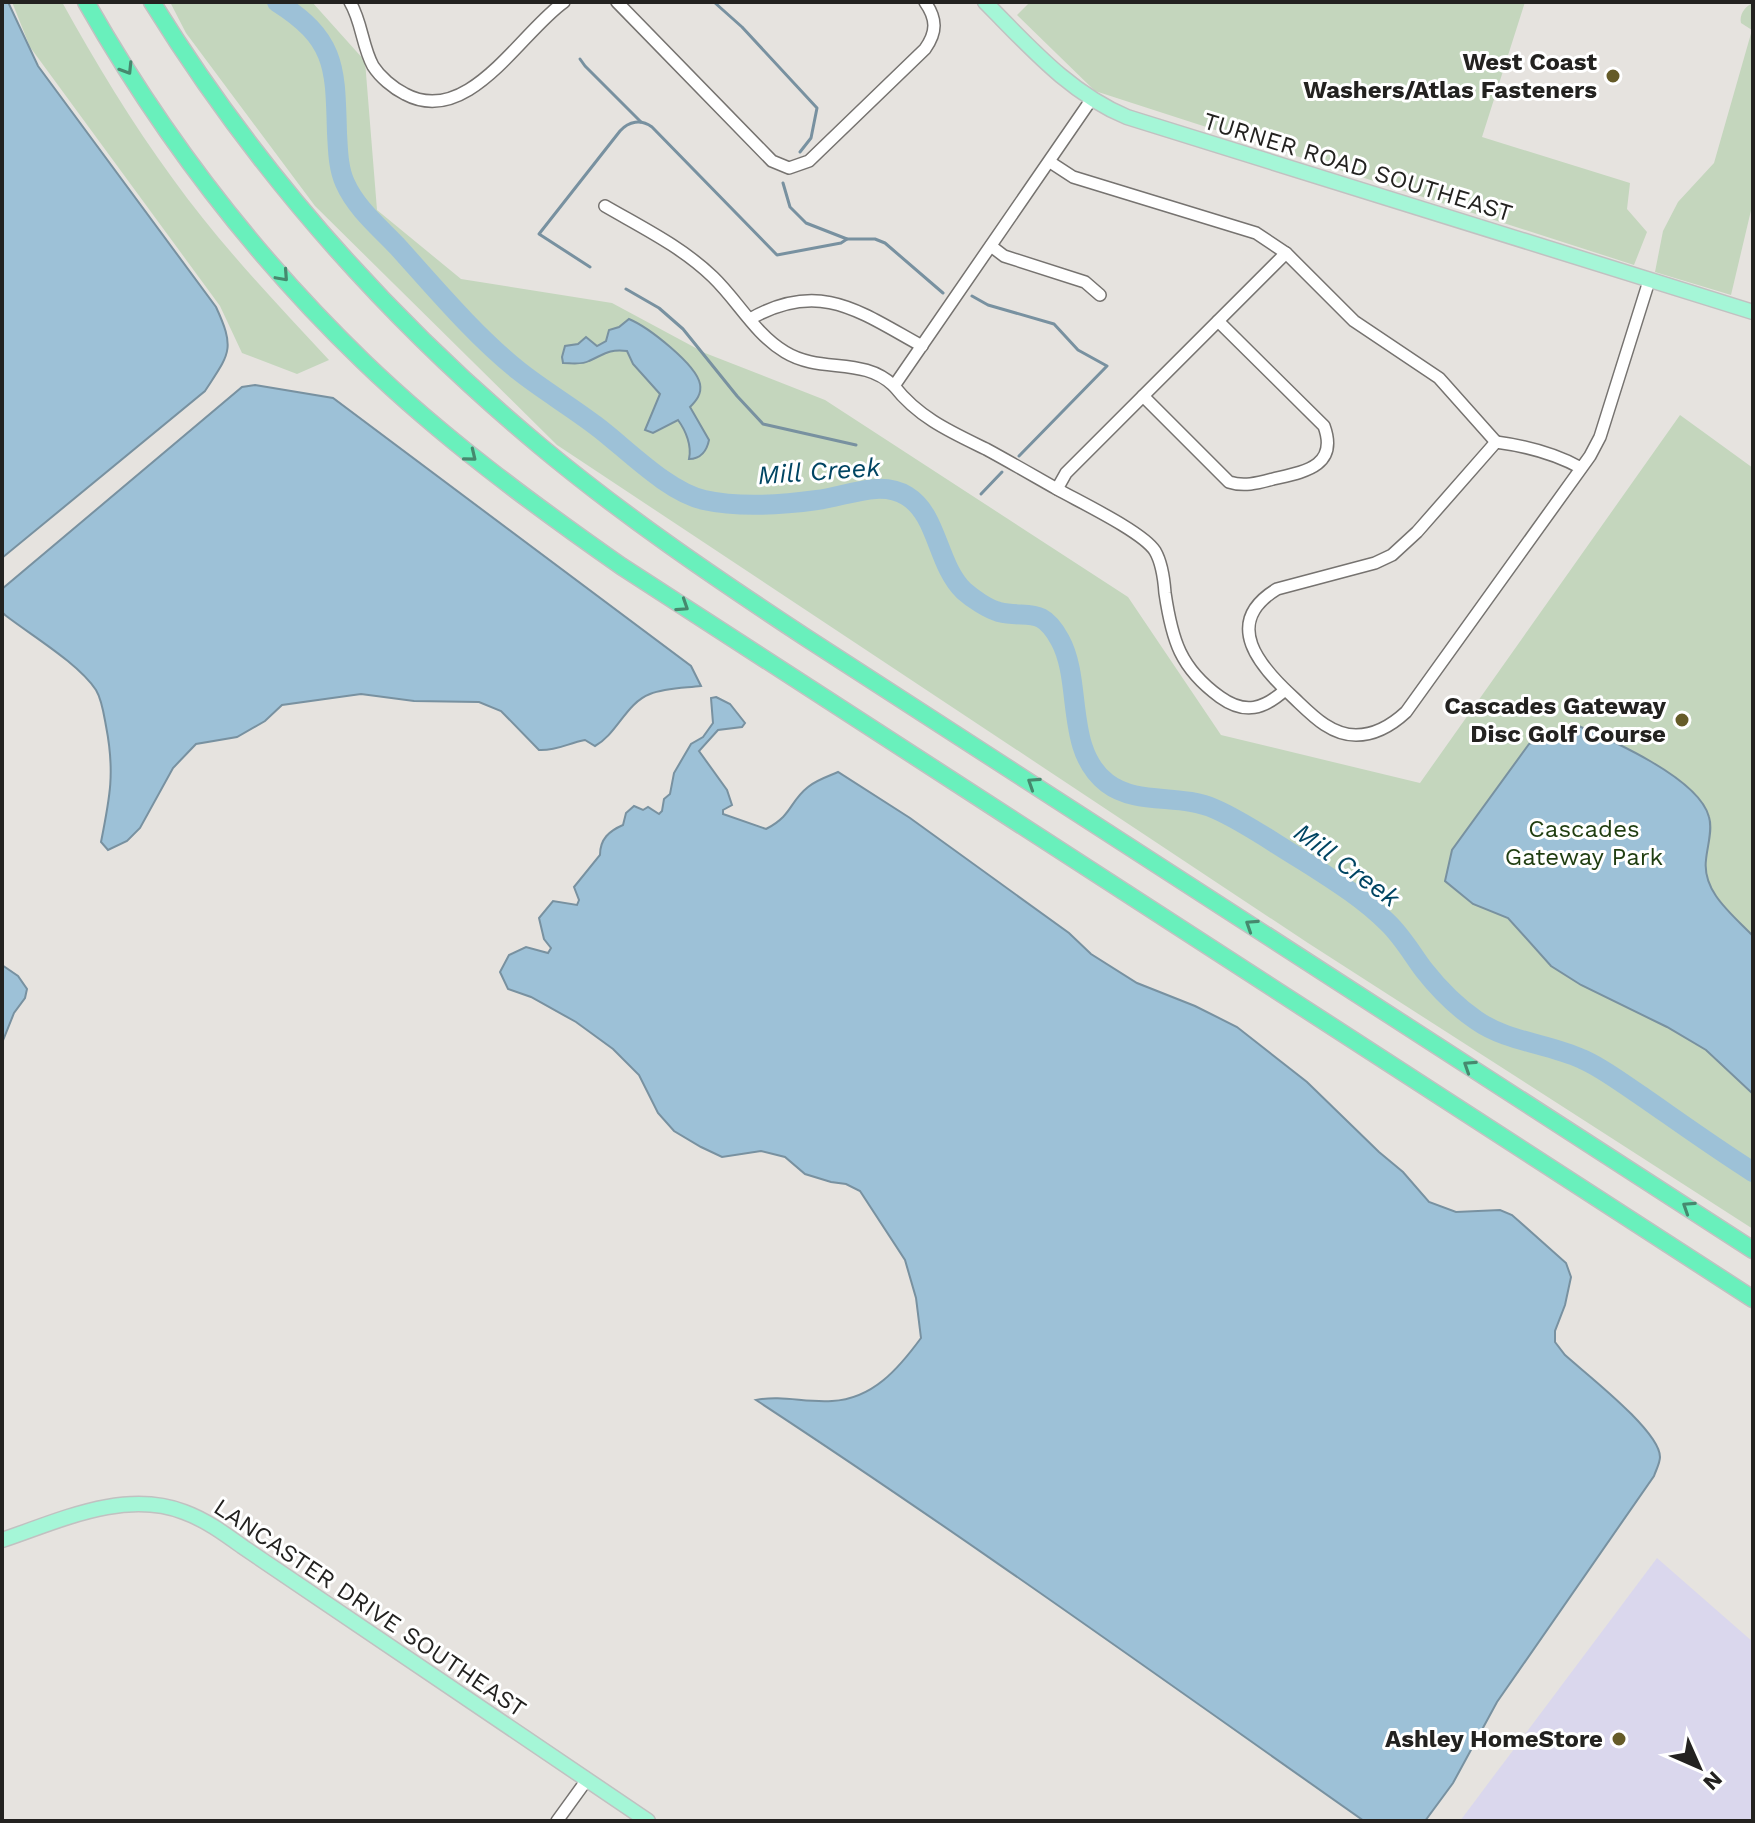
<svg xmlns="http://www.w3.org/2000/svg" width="1755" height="1823" font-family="'Work Sans',sans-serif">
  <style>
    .commercial { fill: #dad7ed }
    .green { fill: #c4d6bd }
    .water { fill: #9dc1d7; stroke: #7891a0; stroke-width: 2 }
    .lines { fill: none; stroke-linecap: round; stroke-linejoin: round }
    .stream { stroke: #7891a0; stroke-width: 3 }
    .river { stroke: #9dc1d7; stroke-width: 20 }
    .minor-casing { stroke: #767370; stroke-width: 14 }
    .major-casing { stroke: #c1c1c1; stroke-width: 17 }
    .highway-casing { stroke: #c1c1c1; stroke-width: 19 }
    .minor { stroke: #fff; stroke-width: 11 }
    .major { stroke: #a5f6d7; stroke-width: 14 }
    .highway { stroke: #69f0bc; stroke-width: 16 }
    .oneway { stroke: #46896e }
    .poi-dot { fill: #655b28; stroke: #fff; stroke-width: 3 }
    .labels { text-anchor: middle; stroke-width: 6; stroke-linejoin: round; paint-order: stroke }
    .poi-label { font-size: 24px; font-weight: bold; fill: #232220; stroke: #fff; text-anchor: end }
    .street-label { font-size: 24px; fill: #232220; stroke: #fff }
    .park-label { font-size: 24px; fill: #1f3d10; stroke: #fff }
    .water-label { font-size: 26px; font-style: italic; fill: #004563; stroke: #fff }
  </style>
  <rect width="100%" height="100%" fill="#e6e3df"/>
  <!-- commercial -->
  <polygon class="commercial" points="1657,1558 1753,1642 1753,1821 1460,1821"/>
  <!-- green -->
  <g class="green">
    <path d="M12 2H62C95 62 132 123 173 179 219 243 275 302 329 360L297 374 242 353 220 306 30 47Z"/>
    <polygon points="170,2 312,2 365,61 377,210 461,279 612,303 705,353 825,400 1128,597 1221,735 1420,783 1680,415 1753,468 1753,1229 1308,943 557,445 315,206 186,33"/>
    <polygon points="1030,2 1525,2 1482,137 1630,183 1627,209 1647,232 1634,265 1095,91 1017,15"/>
    <path d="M1753 3V202L1731 295 1655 272 1663 231 1678 202 1714 163 1752 30 1741 23C1739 15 1745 6 1753 3Z"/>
  </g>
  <!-- water -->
  <g class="water">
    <path d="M2 2H8L38 66 216 307C236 350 229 354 205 391L2 558Z"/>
    <path d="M629 319C648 327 696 364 700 384 702 394 696 401 690 407L709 440C707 450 701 459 689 459 692 446 686 431 678 420L653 433 645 430 660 394 633 364 627 351C608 349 605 354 589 361 582 365 571 363 563 363L562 357 565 346 578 344 586 337 597 346 606 341 609 330 619 327Z"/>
    <path d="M255 385 333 398 691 666 701 686C685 688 665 688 650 694 626 703 617 734 595 746L585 740C568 743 557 751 539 750L501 711 479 702 414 701 361 694 282 705 265 721 237 737 196 744 173 768 140 828 127 841 108 850 101 842C110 797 115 772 106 726 104 715 102 700 96 690 78 663 32 636 5 615L2 612V589L242 387Z"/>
    <path d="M716 697 730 704 745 723 742 727 718 730 699 751 727 790 732 805 723 810V814L766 829C793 815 789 802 808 787 816 780 829 776 838 772L910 818 1069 933 1091 954 1137 983 1195 1006 1237 1027 1307 1082 1379 1152 1403 1172 1429 1202 1456 1212 1500 1210 1512 1215 1566 1263 1571 1277 1565 1305 1555 1331V1342L1565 1355C1586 1374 1660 1431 1660 1457 1660 1463 1656 1470 1654 1476L1497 1702 1453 1783 1425 1821H1364C1162 1679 962 1535 756 1400 782 1395 806 1403 832 1401 873 1399 899 1368 921 1338L916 1298 905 1260 860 1191 846 1184 831 1182 805 1174 785 1157 761 1151 722 1157 701 1147 674 1131 658 1113 639 1075 613 1049 576 1022 531 997 508 989 500 972 509 955 526 947 548 953 551 948 544 939 539 918 553 901 577 905 579 900 574 887 600 855C600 839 609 831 623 825L626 813 634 806 643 810 648 807 659 814 662 811 664 799 670 794 674 773 691 744 703 737 713 723 711 698Z"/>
    <path d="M1574 724C1609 739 1699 778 1709 817 1713 830 1707 847 1706 860 1702 892 1733 915 1753 936V1094L1706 1050 1667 1027 1581 985 1551 966 1508 918 1473 904 1445 881 1452 850 1529 744Z"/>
    <polygon points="2,965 18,976 27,989 25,998 14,1013 2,1043"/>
  </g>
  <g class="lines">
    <!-- stream -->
    <g class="stream">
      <polyline points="714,2 742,27 817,108 811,138 800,152"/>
      <polyline points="580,59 585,66 641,122"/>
      <polyline points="783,183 790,207 806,223 847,239 875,239 885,243 943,293"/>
      <path d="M590 267 539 234 620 131C629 121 641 119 652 127L777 255 841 243 847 239"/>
      <polyline points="626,289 659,308 683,329 737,396 763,424 856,445"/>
      <polyline points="972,296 988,305 1054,324 1078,350 1107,366 1019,456"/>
      <polyline points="981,494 1002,472"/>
    </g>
    <!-- river -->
    <path class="river" d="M277 2C337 40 335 68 337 133 338 149 338 168 345 183 356 208 379 227 397 246 434 287 476 337 519 371 543 390 570 406 595 425 626 448 666 491 704 500 740 508 781 505 817 500 845 497 880 479 907 496 938 515 937 565 964 591 973 599 988 609 999 612 1028 619 1041 605 1060 640 1083 682 1064 750 1107 783 1137 806 1180 793 1215 809 1245 822 1275 844 1304 861 1332 879 1363 898 1387 922 1402 936 1412 954 1424 970 1439 989 1457 1007 1476 1020 1507 1042 1547 1043 1582 1059 1603 1068 1623 1084 1643 1097 1679 1122 1715 1148 1753 1172"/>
    <defs>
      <g id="minor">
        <path d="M350 2C362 22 362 46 373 66 380 77 393 88 405 94 468 128 520 33 564 2"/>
        <path d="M617 2 772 161 789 168 809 161 925 49C937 32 937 19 925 2"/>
        <polyline points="1050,162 1073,177 1256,233 1286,253"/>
        <path d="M605 206C643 228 682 247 713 277 738 301 755 334 785 352 821 374 863 356 894 386"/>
        <polyline points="991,246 1004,256 1085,282 1100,295"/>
        <path d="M750 319C820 279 860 312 922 346"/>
        <path d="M1143 396 1229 482C1244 487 1258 483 1273 479 1303 472 1339 467 1324 426L1218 321"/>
        <path d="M1581 468C1554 453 1526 446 1496 442L1417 532 1392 555 1375 563 1277 589C1221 623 1260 667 1294 698 1311 714 1330 735 1356 735 1376 735 1392 725 1406 712L1590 456 1600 437 1649 281"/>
        <path d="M1057 489C1034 476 1010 462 986 449 951 432 919 418 894 386L1091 100"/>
        <path d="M1285 690C1264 709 1245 715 1220 697 1180 668 1172 640 1165 593 1164 579 1162 563 1155 551 1143 532 1080 502 1057 489L1066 473 1286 253 1354 321 1439 378 1496 442"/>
        <polyline points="557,1821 586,1781"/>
      </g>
      <g id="major">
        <path d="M985 2C1028 45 1069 93 1127 117L1753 312"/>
        <path d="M2 1540C59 1521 124 1489 184 1512 206 1520 225 1534 243 1547L648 1821"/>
      </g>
      <g id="highway">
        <path d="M86 2C161 134 255 257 364 362 443 438 531 503 621 566L1753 1299"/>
        <path d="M152 2C256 170 389 320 540 446 624 516 714 577 805 637L1753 1250"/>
      </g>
    </defs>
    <!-- minor casing -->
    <use href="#minor" class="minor-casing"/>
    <!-- major casing -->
    <use href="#major" class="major-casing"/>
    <!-- highway casing -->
    <use href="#highway" class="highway-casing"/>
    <!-- minor -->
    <use href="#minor" class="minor"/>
    <!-- major -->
    <use href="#major" class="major"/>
    <!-- highway -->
    <use href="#highway" class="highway"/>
  </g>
  <!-- one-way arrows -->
  <defs><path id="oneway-chevron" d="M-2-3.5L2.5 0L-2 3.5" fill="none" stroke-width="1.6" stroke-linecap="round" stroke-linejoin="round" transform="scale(2)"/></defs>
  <g class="oneway">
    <use href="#oneway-chevron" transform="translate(127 69) rotate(58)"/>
    <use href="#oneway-chevron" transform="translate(283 276) rotate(48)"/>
    <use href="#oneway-chevron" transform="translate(471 456) rotate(39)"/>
    <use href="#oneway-chevron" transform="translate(683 606) rotate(33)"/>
    <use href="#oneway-chevron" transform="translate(1033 783) rotate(-147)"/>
    <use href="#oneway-chevron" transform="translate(1251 925) rotate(-147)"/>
    <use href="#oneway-chevron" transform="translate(1469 1066) rotate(-147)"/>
    <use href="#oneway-chevron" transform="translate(1688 1207) rotate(-147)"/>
  </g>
  <!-- markers -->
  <g class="poi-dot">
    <circle cx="1613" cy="76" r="8"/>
    <circle cx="1682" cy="720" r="8"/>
    <circle cx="1619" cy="1739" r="8"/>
  </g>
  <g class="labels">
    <!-- poi labels -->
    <g class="poi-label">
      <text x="1597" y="70">West Coast<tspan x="1597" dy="28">Washers/Atlas Fasteners</tspan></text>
      <text x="1666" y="714">Cascades Gateway<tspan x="1666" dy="28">Disc Golf Course</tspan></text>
      <text x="1603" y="1747">Ashley HomeStore</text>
    </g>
    <!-- street labels -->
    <g class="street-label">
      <text transform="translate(1358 167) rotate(17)" y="8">TURNER ROAD SOUTHEAST</text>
      <text transform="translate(370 1608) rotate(34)" y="8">LANCASTER DRIVE SOUTHEAST</text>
    </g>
    <!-- park labels -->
    <g class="park-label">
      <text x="1584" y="837">Cascades<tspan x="1584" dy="28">Gateway Park</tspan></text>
    </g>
    <!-- water labels -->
    <g class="water-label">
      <text transform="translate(819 471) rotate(-4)" y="9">Mill Creek</text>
      <text transform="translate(1347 865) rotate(36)" y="9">Mill Creek</text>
    </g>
  </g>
  <!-- border -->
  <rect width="1755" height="1823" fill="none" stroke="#232220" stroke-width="8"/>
  <!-- north arrow -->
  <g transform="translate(1699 1767) rotate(135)" stroke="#ffffff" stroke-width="6" paint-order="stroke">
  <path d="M0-6L14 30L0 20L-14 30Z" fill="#232220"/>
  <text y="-12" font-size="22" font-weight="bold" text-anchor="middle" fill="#232220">N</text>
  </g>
</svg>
